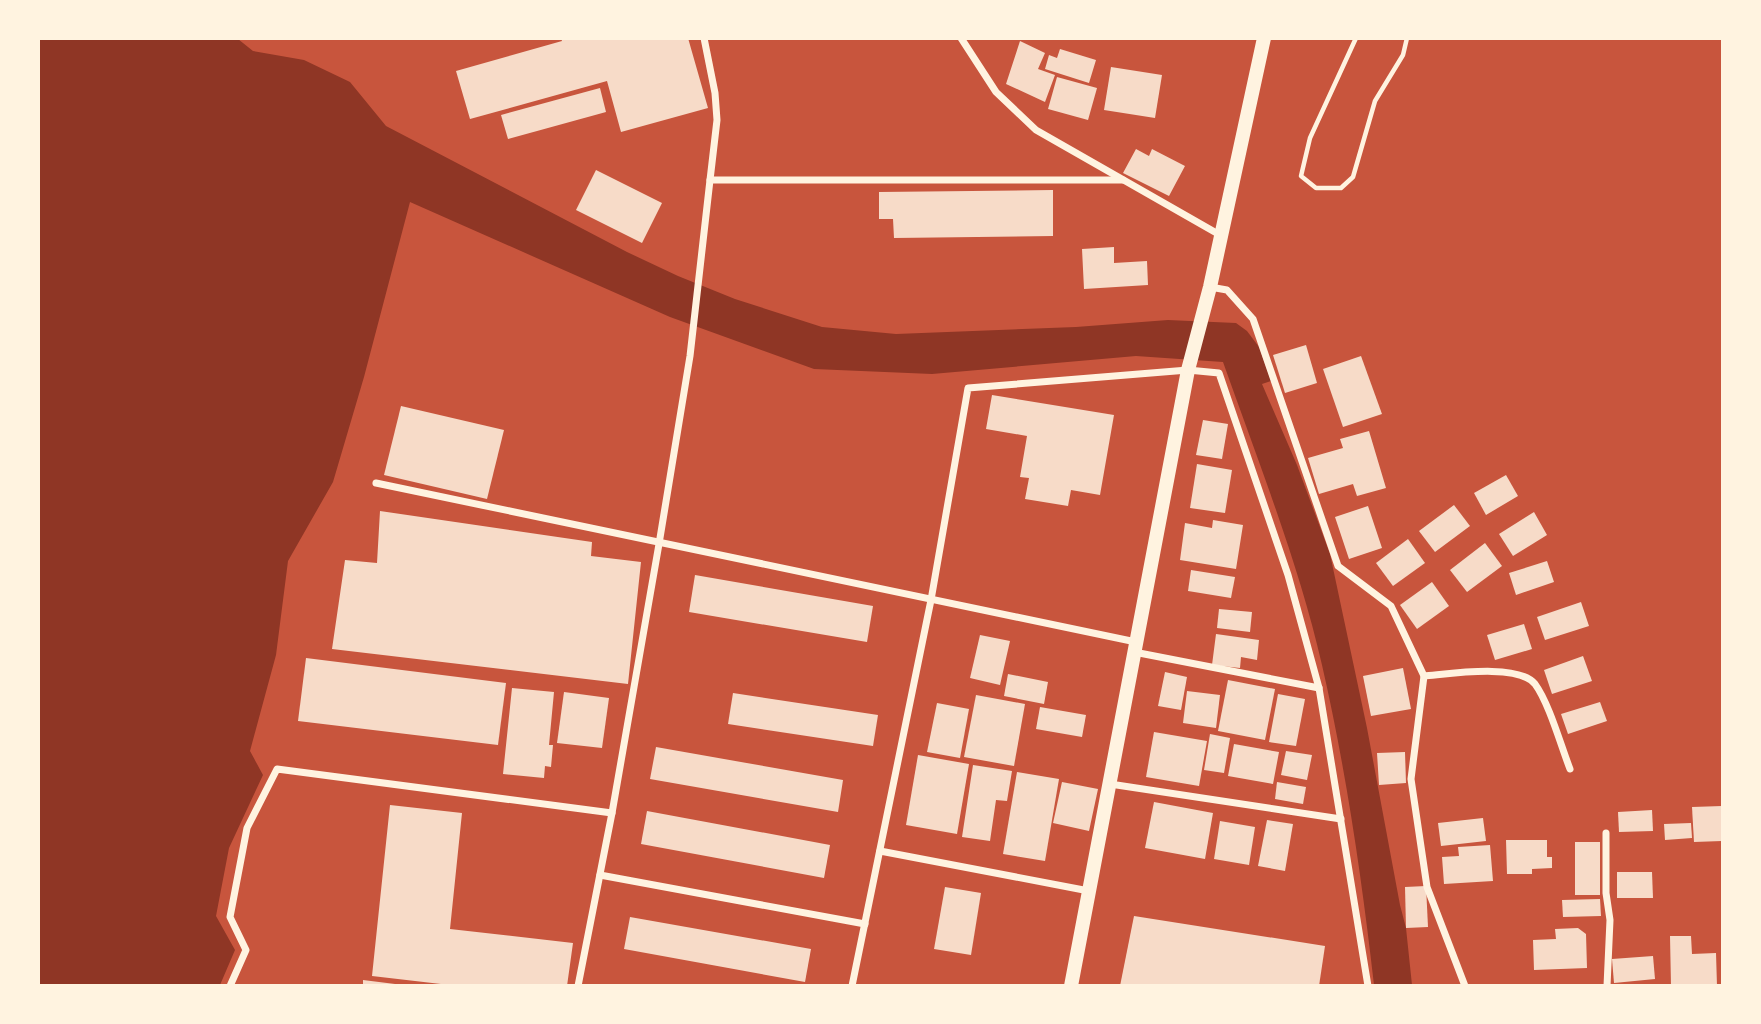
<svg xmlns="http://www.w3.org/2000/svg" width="1761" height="1024" font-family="Merriweather,serif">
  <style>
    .water { fill: #8f3625 }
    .building { fill: #f7dbc8 }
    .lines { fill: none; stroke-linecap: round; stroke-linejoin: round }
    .path { stroke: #fff3e0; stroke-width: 4.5 }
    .minor { stroke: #fff3e0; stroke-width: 7 }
    .secondary { stroke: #fff3e0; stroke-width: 14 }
  </style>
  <rect width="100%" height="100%" fill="#c8553d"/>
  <!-- water -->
  <path class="water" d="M38 39H238L253 51 304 60 350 82 386 126 627 252 678 276 735 299 822 327 896 334 1076 327 1168 320 1236 323 1247 331 1259 347 1271 381 1262 384 1297 465 1330 554 1367 728 1400 905 1406 928 1412 985H1374C1362 879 1346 770 1322 665 1299 564 1258 461 1223 362L1136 356 932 374 814 369 670 317 410 202 364 377 333 482 288 561 276 655 250 751 263 775 229 848 216 916 235 950 220 985H39Z"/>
  <!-- building -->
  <g class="building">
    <polygon points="561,38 688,38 708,108 621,132 607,81 470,119 456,71 562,41"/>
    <polygon points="1020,41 1045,53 1038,69 1055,75 1045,102 1006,84"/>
    <polygon points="1060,49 1096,60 1089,83 1045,69 1049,55 1057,58"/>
    <polygon points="1111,67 1162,75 1155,118 1104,110"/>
    <polygon points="1057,77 1097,88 1088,120 1048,109"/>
    <polygon points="600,88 606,112 508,139 501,115"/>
    <polygon points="1136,149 1149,156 1152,149 1185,166 1169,196 1123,173"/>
    <polygon points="596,170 662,203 642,243 576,210"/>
    <polygon points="1053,190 1053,236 894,238 893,219 879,219 879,192"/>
    <polygon points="1114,247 1114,263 1147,261 1148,285 1084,289 1082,249"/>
    <polygon points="1306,345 1317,383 1285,393 1273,355"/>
    <polygon points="1361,356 1382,414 1343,427 1323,369"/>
    <polygon points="992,395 1114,415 1100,495 1071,490 1068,506 1025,499 1029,478 1020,477 1027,436 986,429"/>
    <polygon points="401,406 504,430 487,499 384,475"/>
    <polygon points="1203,420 1228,424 1222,459 1196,455"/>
    <polygon points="1369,431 1386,488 1357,496 1353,484 1319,494 1308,458 1343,448 1340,439"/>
    <polygon points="1197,464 1232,470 1225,513 1190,508"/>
    <polygon points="1506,475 1518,496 1486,515 1474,493"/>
    <polygon points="1454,505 1470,526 1435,552 1419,531"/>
    <polygon points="1368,506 1382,548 1349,559 1335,517"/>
    <polygon points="380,511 592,542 591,556 641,562 628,684 332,649 345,560 377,563"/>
    <polygon points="1534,512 1547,535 1513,556 1499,534"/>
    <polygon points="1213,520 1243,525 1236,569 1180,560 1185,523 1212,528"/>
    <polygon points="1408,539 1425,563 1393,586 1376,563"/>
    <polygon points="1485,543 1502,566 1467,592 1450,570"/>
    <polygon points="1547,561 1554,582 1516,595 1509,573"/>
    <polygon points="1191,570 1235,577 1231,598 1188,591"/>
    <polygon points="695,575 873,606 867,642 689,612"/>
    <polygon points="1432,582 1449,606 1417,629 1400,605"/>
    <polygon points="1581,602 1589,626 1545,640 1537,617"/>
    <polygon points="1219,609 1252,612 1250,632 1217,628"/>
    <polygon points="1524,624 1532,649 1495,660 1487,635"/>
    <polygon points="1216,634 1259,640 1257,660 1241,657 1240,668 1212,665"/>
    <polygon points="980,635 1010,641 1000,685 970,678"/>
    <polygon points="1583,656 1592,681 1552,694 1544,670"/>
    <polygon points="306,658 506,683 498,745 298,721"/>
    <polygon points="1403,668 1411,709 1371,716 1363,676"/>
    <polygon points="1165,672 1187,677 1181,710 1158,706"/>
    <polygon points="1008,674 1048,682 1044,704 1004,696"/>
    <polygon points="1228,680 1275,689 1265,740 1218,731"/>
    <polygon points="512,688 554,692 549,745 553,745 551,767 545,766 544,778 503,774"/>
    <polygon points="1187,691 1220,695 1216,728 1183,723"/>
    <polygon points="564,692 609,698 602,748 557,743"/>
    <polygon points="733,693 878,715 873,746 728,724"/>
    <polygon points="1278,694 1305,699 1296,746 1269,742"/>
    <polygon points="976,695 1025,704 1014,766 964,757"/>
    <polygon points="1600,702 1607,721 1568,734 1561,714"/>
    <polygon points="937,703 969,709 960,758 927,752"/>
    <polygon points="1040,707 1086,715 1082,737 1036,729"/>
    <polygon points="1154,732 1207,741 1199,786 1146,777"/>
    <polygon points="1210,734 1230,738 1224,773 1204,770"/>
    <polygon points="1234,744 1279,752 1273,784 1228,776"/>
    <polygon points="656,747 843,780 838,812 650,779"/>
    <polygon points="1286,751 1312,755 1307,780 1281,775"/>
    <polygon points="1405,752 1406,783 1379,785 1377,753"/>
    <polygon points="918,755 969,764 957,834 906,825"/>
    <polygon points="973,765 1012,771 1007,801 996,800 990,841 962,837"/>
    <polygon points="1017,772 1059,779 1045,861 1003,854"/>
    <polygon points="1062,782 1098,789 1089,831 1053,823"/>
    <polygon points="1277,782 1306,787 1303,804 1275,799"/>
    <polygon points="1154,802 1213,813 1205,859 1145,848"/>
    <polygon points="390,805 462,813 450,929 573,943 567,986 458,986 372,976"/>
    <polygon points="1722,806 1722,841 1694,842 1692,807"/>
    <polygon points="1652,810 1653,831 1619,832 1618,812"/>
    <polygon points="647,811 830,845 824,878 641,844"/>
    <polygon points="1483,818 1486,841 1441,846 1438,823"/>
    <polygon points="1267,820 1293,824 1285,871 1258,866"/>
    <polygon points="1220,821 1255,827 1249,865 1214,859"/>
    <polygon points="1691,823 1692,838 1665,840 1664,824"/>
    <polygon points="1506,840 1547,840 1547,857 1552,857 1552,868 1532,869 1532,874 1507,874"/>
    <rect x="1575" y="842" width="25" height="53"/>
    <polygon points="1490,845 1493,881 1444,884 1442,857 1459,856 1458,847"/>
    <polygon points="1617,872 1652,872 1653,898 1617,898"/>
    <polygon points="1426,886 1428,927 1406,928 1405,887"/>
    <polygon points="945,887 981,893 971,955 934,949"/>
    <polygon points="1600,899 1601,916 1563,917 1562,900"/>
    <polygon points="1134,916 1325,946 1319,986 1120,986"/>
    <polygon points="630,917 811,949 805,982 624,949"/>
    <polygon points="1578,928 1586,934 1587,968 1534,970 1533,940 1556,939 1555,929"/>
    <polygon points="1670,936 1691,936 1692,954 1716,953 1717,986 1671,986"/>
    <polygon points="1653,956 1655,979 1614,983 1612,959"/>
    <polygon points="363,980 395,984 395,986 363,986"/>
  </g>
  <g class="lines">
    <!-- path -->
    <polyline class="path" points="1356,38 1310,138 1301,176 1316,188 1341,188 1353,177 1375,101 1403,55 1407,38"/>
    <!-- minor -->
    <g class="minor">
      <polyline points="704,38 715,93 717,120 710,180"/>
      <polyline points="961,38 996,92 1036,130 1220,235"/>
      <polyline points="1210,287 1227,290 1253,319 1338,566 1391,606 1424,676 1411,779 1427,887 1465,986"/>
      <polyline points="376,483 1136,642"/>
      <polyline points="1134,652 1319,688"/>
      <path d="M1424 676C1449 674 1518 663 1535 684 1549 703 1561 746 1570 769"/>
      <polyline points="1110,784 1341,819"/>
      <polyline points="1606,833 1606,893 1610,920 1607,986"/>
      <polyline points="880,851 1089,891"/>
      <polyline points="600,875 865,924"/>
      <polyline points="230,986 246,950 230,917 247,828 277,769 612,813"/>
      <polyline points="578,986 612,813 659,544 690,356 710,180 1123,180"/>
      <polyline points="852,986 931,600 968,388 1188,370 1219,373 1288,575 1319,688 1368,986"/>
    </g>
    <!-- secondary -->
    <polyline class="secondary" points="1071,986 1188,370 1210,287 1264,38"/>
  </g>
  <!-- border -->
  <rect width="1761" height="1024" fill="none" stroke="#fff3e0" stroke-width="80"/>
</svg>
